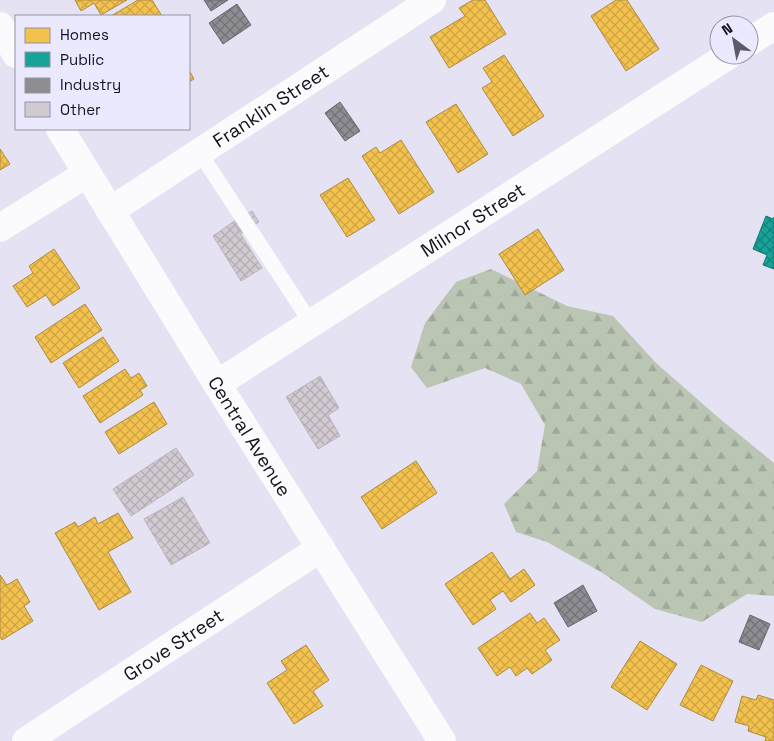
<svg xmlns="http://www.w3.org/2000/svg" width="774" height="741" font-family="'Space Grotesk',sans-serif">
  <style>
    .forest { fill: url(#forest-firs) }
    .homes { fill: url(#homes-cross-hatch); stroke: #af8c3f }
    .public { fill: url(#public-cross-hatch); stroke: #167873 }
    .industry { fill: url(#industry-cross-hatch); stroke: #69686f }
    .building { fill: url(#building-cross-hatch); stroke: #bdb5bd }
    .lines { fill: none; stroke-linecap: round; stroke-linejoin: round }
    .lane { stroke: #fbfbfd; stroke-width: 15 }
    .street { stroke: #fbfbfd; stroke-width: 28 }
    .secondary { stroke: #fbfbfd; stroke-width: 28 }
    .labels { text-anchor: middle; stroke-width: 5; stroke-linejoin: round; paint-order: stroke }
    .street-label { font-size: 19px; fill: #14121d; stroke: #ebe9fd }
  </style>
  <defs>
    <pattern id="forest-firs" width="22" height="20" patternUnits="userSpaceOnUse" patternTransform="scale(1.25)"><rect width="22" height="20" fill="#bbc5b3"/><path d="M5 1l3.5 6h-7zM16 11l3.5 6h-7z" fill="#a0a89a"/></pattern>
    <pattern id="homes-cross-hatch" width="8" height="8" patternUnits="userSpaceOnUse" patternTransform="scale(1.25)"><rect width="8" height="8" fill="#f2c14e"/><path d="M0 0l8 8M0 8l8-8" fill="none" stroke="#cfa544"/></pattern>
    <pattern id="public-cross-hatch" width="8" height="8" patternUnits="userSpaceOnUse" patternTransform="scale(1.25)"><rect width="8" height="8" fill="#17a398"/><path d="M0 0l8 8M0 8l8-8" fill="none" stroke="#14837b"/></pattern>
    <pattern id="industry-cross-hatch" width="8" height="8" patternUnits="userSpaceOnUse" patternTransform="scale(1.25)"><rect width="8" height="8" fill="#8d8d92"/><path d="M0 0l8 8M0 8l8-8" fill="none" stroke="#727277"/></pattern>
    <pattern id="building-cross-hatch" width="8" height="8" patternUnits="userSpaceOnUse" patternTransform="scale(1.25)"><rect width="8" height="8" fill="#d2cad1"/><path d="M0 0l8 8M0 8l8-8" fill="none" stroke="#b3acb3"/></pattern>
  </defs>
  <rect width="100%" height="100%" fill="#e4e2f3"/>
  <!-- forest -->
  <polygon class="forest" points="491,269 567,306 613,316 656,363 720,419 774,463 774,596 747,594 702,622 655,609 601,572 547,542 516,532 504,504 537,471 545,425 521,384 485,368 427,388 411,367 425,323 456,282"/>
  <!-- homes -->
  <g class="homes">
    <polygon points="75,0 127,0 101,15 94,3 81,11"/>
    <polygon points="138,0 152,0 162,16 111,16"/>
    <polygon points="473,0 485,0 506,34 449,68 430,37 465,16 459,8"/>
    <polygon points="616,0 627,0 659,49 626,71 591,16"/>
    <polygon points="504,55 544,116 513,136 482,88 492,82 483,68"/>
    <polygon points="189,70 194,79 189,82"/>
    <polygon points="456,104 488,154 458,173 426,122"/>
    <polygon points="401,140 434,192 399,214 362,156 376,147 380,153"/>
    <polygon points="0,149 10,164 0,170"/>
    <polygon points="348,178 375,220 347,237 320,195"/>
    <polygon points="538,229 564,270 525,295 499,254"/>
    <polygon points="54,249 80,288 53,306 46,295 27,307 13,286 33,273 29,266"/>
    <polygon points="85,304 102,330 51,363 35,337"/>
    <polygon points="103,337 119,361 79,388 63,363"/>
    <polygon points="125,369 131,378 139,373 147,386 140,390 143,395 100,423 83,396"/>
    <polygon points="154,402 167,424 119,454 105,432"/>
    <polygon points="416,461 437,493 382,529 361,497"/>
    <polygon points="118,513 133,538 108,552 131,592 99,610 55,533 75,522 78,527 95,517 98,524"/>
    <polygon points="492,552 510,579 524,569 535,585 511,602 503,591 490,600 496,609 473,625 445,584"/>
    <polygon points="0,575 7,585 17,579 30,602 24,606 33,621 2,640 0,637"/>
    <polygon points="530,613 537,623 544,618 560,640 545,650 552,660 532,674 527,668 516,676 510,667 497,676 478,648"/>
    <polygon points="640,641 677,664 647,710 611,687"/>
    <polygon points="306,645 329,680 313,691 323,706 294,724 267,683 287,670 281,661"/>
    <polygon points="701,665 733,681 713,721 680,705"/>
    <polygon points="758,695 774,700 774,741 765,741 766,737 748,731 749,726 735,722 742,696 756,700"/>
  </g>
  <!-- public -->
  <polygon class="public" points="766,216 773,219 774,217 774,269 763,265 767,255 753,249"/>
  <!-- industry -->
  <g class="industry">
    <polygon points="204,0 228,0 211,11"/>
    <polygon points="237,4 251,25 223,44 209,23"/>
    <polygon points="340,102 360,131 345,141 325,113"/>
    <polygon points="583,585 597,611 568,627 554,603"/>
    <polygon points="750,615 770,624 759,650 739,642"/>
  </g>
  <!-- building -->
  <g class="building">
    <polygon points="252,211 259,222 240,234 233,222"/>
    <polygon points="233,222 262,268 241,281 213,236"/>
    <polygon points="320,376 339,408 328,415 340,436 318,449 286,397"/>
    <polygon points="176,448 194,475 131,516 113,489"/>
    <polygon points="183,497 210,543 171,565 144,519"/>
  </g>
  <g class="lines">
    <!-- lane -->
    <polyline class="lane" points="200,153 311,323"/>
    <!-- street -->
    <g class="street">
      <polyline points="749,42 774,26"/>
      <path id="s1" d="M110 211 432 0"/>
      <polyline points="0,228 86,174"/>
      <path id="s2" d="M217 384 729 55"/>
      <path id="s3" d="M26 741 321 548"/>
    </g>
    <!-- secondary -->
    <g class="secondary">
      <polyline points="0,26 16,54"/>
      <path id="s4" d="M60 129 217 384 442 741"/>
    </g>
  </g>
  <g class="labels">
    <!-- street labels -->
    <g class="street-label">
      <text dy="7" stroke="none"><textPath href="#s1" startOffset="192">Franklin Street</textPath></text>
      <text dy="7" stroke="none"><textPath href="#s2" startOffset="304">Milnor Street</textPath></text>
      <text dy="7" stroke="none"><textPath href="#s4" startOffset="361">Central Avenue</textPath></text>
      <text dy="7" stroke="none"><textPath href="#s3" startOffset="176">Grove Street</textPath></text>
    </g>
  </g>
  <!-- legend -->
  <rect x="15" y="15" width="175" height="115" fill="#ebe9fd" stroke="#9593a3"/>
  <rect x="25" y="28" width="25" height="15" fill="#f2c14e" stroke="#9593a3"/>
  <text x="60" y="40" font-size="15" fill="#14121d">Homes</text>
  <rect x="25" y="52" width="25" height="15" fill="#17a398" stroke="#9593a3"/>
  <text x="60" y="65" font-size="15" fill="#14121d">Public</text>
  <rect x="25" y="78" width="25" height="15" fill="#8d8d92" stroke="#9593a3"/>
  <text x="60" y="90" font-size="15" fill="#14121d">Industry</text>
  <rect x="25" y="102" width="25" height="15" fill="#d2cad1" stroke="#9593a3"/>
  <text x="60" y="115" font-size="15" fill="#14121d">Other</text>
  <!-- north arrow -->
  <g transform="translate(734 40) rotate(328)"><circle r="24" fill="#ebe9fd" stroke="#9593a3"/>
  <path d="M0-4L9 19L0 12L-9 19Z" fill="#5d5b68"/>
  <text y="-8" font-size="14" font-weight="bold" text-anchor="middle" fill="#14121d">N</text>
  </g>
</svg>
